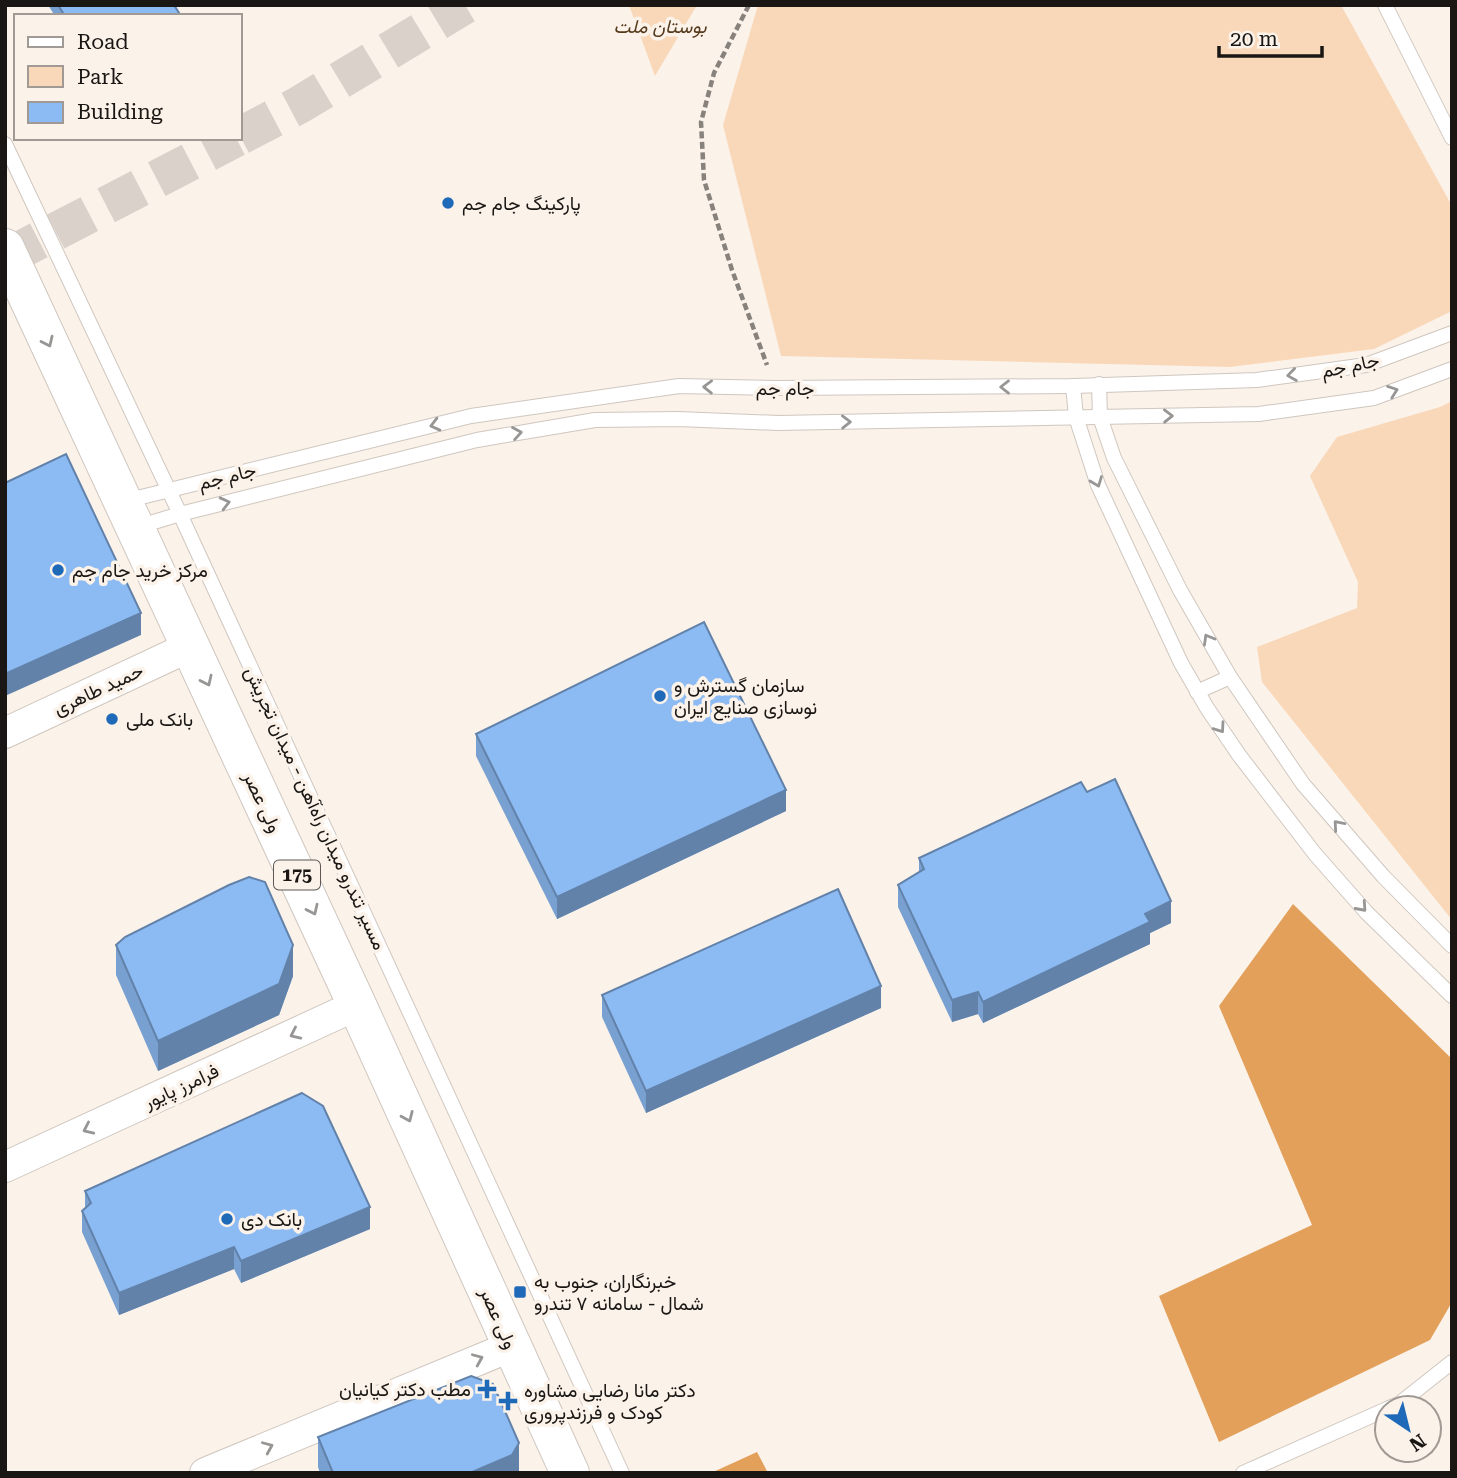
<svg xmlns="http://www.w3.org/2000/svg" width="1457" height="1478" font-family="'Roboto Serif',Vazirmatn,serif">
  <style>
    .green { fill: #f9d8b9 }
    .forest { fill: #e3a05a }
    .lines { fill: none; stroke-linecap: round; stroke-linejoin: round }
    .trunk-tunnel { stroke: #d9d1ca; stroke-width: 38; stroke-dasharray: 38 19; stroke-linecap: butt }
    .service-casing { stroke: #cfc7bf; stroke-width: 16 }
    .minor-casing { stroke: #cfc7bf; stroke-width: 32 }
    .primary-casing { stroke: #cfc7bf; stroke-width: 40 }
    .path { stroke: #88827d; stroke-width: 4.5; stroke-dasharray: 7 3.5; stroke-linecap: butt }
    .service { stroke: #fff; stroke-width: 14 }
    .minor { stroke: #fff; stroke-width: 30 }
    .primary { stroke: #fff; stroke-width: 38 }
    .wall { fill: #78a0d0 }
    .shaded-wall { fill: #6282a9 }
    .building { fill: #8cbaf2; stroke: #6282a9; stroke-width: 2 }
    .oneway { stroke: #989695 }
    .poi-dot { fill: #1f69b9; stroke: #fbf2ea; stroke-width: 2.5 }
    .labels { text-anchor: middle; stroke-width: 7; stroke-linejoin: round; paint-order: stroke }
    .shield { fill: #fbf2ea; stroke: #5d5854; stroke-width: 2 }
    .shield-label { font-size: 18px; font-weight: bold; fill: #191613 }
    .park-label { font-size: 19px; font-style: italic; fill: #563a1c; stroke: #fbf2ea }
    .poi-label { font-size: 19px; fill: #191613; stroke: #fbf2ea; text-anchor: start }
    .street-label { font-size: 19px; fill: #191613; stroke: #fbf2ea }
  </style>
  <rect width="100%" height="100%" fill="#fbf2ea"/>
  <!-- green -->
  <g class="green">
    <polygon points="629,5 697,5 655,76"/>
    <polygon points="758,5 1341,5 1452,206 1452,311 1374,349 1230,367 781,356 723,125"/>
    <polygon points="1452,401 1452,920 1262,682 1257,647 1357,608 1358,582 1310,476 1337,437 1440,407"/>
  </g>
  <!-- forest -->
  <g class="forest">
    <polygon points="1293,904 1452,1059 1452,1302 1430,1340 1219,1442 1159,1296 1312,1225 1219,1006"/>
    <polygon points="757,1452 768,1473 711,1473"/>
  </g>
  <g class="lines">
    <!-- trunk-tunnel -->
    <g class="trunk-tunnel">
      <polyline points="240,136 299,105 465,5"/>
      <polyline points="5,258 236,138"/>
    </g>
    <defs>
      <g id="service">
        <polyline points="1385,5 1452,138"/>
        <polyline points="5,144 180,514 622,1473"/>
        <polyline points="1099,384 1100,417 1114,458 1180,590 1230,677 1303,784 1383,876 1452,946"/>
        <polyline points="1073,386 1076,417 1098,485 1181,663 1207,708 1239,755 1315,854 1367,913 1452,996"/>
        <polyline points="125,501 471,416 679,386 776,388 1073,386 1257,380 1366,365 1452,333"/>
        <polyline points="137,527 180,514 477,440 595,420 678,419 778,423 1259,414 1374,398 1452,369"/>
        <polyline points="1197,692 1230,677"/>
        <polyline points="1389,1408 1399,1404 1452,1362"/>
        <polyline points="1243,1473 1387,1409"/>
      </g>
      <g id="minor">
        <polyline points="5,733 191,646"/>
        <polyline points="5,1167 357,1005"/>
        <polyline points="205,1473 512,1346"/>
      </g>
      <polyline id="primary" points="5,248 357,1005 570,1473"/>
    </defs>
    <!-- service casing -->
    <use href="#service" class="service-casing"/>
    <!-- minor casing -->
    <use href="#minor" class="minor-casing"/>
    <!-- primary casing -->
    <use href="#primary" class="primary-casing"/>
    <!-- path -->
    <polyline class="path" points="749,5 714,73 701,122 704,180 732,270 767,365"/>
    <!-- service -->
    <use href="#service" class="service"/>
    <!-- minor -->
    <use href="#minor" class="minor"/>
    <!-- primary -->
    <use href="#primary" class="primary"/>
  </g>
  <!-- wall -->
  <g class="wall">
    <polygon points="48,5 174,5 181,16 55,16"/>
    <polygon points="476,734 786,811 557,919 476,756"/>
    <polygon points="919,858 1171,923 1150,933 1150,944 983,1023 978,1014 952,1022 898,907 898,885 919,872"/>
    <polygon points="116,945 293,976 279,1015 158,1071 116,975"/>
    <polygon points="602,995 881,1008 646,1113 602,1017"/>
    <polygon points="85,1191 370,1229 241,1283 234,1269 119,1315 82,1232 82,1211 85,1208"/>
    <polygon points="318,1437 519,1473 320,1473 318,1467"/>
  </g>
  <!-- shaded-wall -->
  <g class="shaded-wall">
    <polygon points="141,613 141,635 5,696 5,674"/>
    <polygon points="786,790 786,811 557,919 557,897"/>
    <polygon points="1171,901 1171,923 1150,933 1150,944 983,1023 983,1002"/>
    <polygon points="293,945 293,976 279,1015 158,1071 158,1041"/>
    <polygon points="881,986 881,1008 646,1113 646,1091"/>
    <polygon points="978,992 978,1014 952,1022 952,1000"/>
    <polygon points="370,1207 370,1229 241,1283 241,1261"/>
    <polygon points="234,1247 234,1269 119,1315 119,1293"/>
    <polygon points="519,1443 519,1473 470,1473"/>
  </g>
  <!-- building -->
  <g class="building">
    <polygon points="58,5 174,5 181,16 65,16"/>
    <polygon points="66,454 141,613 5,674 5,483"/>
    <polygon points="704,622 786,790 557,897 476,734"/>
    <polygon points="1115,779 1171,901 1145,914 1150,922 983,1002 978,992 952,1000 898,885 924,869 919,858 1081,782 1087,792"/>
    <polygon points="249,877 265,882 293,945 279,984 158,1041 116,945 125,937 229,885"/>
    <polygon points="838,889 881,986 646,1091 602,995"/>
    <polygon points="302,1093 323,1106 370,1207 241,1261 234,1247 119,1293 82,1211 91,1203 85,1191"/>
    <polygon points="471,1376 493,1384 519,1443 512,1455 470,1473 333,1473 318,1437"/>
  </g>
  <!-- one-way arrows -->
  <defs><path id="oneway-chevron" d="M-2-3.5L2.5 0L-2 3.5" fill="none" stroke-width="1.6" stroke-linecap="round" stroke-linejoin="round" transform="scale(1.75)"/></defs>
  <g class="oneway">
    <use href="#oneway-chevron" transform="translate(48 342) rotate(65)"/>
    <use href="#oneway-chevron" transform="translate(1292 375) rotate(172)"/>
    <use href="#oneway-chevron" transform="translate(708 387) rotate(-179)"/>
    <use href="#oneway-chevron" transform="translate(1005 387) rotate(180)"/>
    <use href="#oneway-chevron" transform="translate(1393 391) rotate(-20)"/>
    <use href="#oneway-chevron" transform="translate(1168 416) rotate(-1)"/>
    <use href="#oneway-chevron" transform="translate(846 422) rotate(-1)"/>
    <use href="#oneway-chevron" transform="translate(435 425) rotate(166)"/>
    <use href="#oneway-chevron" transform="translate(517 433) rotate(-10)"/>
    <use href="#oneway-chevron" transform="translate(1097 482) rotate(69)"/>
    <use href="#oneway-chevron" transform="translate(225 503) rotate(-14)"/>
    <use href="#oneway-chevron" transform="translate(1208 639) rotate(-120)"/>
    <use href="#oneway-chevron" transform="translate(207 681) rotate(65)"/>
    <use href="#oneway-chevron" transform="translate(1220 728) rotate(55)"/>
    <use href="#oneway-chevron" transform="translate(1338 825) rotate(-131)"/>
    <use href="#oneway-chevron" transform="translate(1362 907) rotate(48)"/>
    <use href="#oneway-chevron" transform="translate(313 910) rotate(65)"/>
    <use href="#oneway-chevron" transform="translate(295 1034) rotate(155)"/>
    <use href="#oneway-chevron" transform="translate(408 1117) rotate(66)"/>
    <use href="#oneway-chevron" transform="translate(88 1129) rotate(155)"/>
    <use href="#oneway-chevron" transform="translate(478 1359) rotate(-23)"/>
    <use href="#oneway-chevron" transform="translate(268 1447) rotate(-23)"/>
  </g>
  <!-- markers -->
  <g class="poi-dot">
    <circle cx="448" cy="203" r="7"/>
    <circle cx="58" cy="570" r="7"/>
    <circle cx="660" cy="696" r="7"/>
    <circle cx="112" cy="719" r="7"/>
    <circle cx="227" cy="1219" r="7"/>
    <rect x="513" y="1285" width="14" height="14" rx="3.5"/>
    <path d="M483.5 1378.5h7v7h7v7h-7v7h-7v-7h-7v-7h7z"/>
    <path d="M504.5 1390.5h7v7h7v7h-7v7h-7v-7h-7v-7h7z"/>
  </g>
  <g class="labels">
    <!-- shield labels -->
    <rect class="shield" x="274" y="860.5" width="46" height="29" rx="5"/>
    <g class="shield-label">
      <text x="297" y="881">175</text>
    </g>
    <!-- park labels -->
    <g class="park-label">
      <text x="660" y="33">بوستان ملت</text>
    </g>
    <!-- poi labels -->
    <g class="poi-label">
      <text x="462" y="210">پارکینگ جام جم</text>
      <text x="72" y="577">مرکز خرید جام جم</text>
      <text x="674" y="692">سازمان گسترش و<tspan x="674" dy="22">نوسازی صنایع ایران</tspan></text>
      <text x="126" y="726">بانک ملی</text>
      <text x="241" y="1226">بانک دی</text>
      <text x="534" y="1288">خبرنگاران، جنوب به<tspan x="534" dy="22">شمال - سامانه ۷ تندرو</tspan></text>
      <text x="471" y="1396" text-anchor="end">مطب دکتر کیانیان</text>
      <text x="524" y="1397">دکتر مانا رضایی مشاوره<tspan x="524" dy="22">کودک و فرزندپروری</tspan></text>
    </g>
    <!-- street labels -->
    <g class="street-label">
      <text transform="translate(1350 365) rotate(-12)" y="7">جام جم</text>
      <text x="785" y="395">جام جم</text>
      <text transform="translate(227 476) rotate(-14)" y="7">جام جم</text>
      <text transform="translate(98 689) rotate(-25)" y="7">حمید طاهری</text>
      <text transform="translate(263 802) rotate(65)" y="7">ولی عصر</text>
      <text transform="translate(316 808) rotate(65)" y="7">مسیر تندرو میدان راه‌آهن - میدان تجریش</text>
      <text transform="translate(181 1086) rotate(-25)" y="7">فرامرز پایور</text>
      <text transform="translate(499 1318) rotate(66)" y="7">ولی عصر</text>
    </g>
  </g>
  <!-- border -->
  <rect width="1457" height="1478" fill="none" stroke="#191613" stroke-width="14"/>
  <!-- legend -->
  <rect x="14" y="14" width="228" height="126" fill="#fbf2ea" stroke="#a19a94" stroke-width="2"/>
  <rect x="28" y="37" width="35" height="10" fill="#ffffff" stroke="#a19a94" stroke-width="2"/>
  <text x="77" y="49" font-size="21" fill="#191613">Road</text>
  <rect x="28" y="66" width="35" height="21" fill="#f9d8b9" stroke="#a19a94" stroke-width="2"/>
  <text x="77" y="84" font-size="21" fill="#191613">Park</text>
  <rect x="28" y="102" width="35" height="21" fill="#8cbaf2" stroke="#a19a94" stroke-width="2"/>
  <text x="77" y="119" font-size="21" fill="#191613">Building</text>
  <!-- north arrow -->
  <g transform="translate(1408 1429) rotate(145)"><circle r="33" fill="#fbf2ea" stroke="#a19a94" stroke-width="2"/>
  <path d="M0-5L12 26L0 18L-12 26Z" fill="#1f69b9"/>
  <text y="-10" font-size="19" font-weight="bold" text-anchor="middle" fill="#191613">N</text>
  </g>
  <!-- scale -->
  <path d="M1219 46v10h103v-10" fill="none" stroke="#191613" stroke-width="3.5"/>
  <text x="1230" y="46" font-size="21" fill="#191613" stroke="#fbf2ea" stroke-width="5" paint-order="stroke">20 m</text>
</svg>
